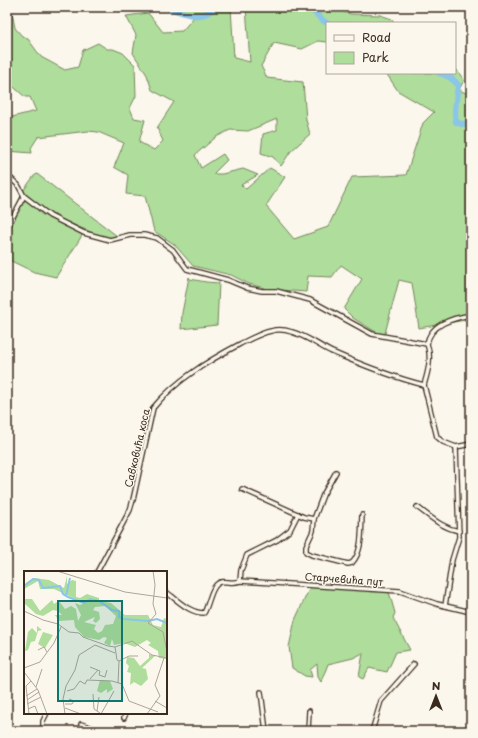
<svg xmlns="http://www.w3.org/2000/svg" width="478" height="738" font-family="'Playpen Sans',sans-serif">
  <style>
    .green { fill: #afdd9c; stroke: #75845d }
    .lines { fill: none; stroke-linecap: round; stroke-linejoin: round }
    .river { stroke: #8ac5ea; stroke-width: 6 }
    .minor-casing { stroke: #3b2a1e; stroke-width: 6 }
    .minor { stroke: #fbf7ec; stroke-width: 3.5 }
    .labels { text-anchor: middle; stroke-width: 3; stroke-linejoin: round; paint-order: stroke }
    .street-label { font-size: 10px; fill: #3b2a1e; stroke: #fbf7ec }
    .inset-river { fill: none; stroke: #8ac5ea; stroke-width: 2 }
    .inset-road { fill: none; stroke: #aea59a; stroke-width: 1 }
    .view { fill: #0f766e; fill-opacity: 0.15; stroke: #0f766e; stroke-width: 2 }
    .inset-edge { fill: none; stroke: #3b2a1e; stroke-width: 2 }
  </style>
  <rect width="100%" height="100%" fill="#fbf7ec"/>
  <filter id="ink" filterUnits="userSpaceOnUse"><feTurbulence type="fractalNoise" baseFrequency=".025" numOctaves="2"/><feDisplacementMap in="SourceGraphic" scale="8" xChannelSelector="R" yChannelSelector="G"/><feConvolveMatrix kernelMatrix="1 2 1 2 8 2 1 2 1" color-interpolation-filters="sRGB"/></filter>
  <g filter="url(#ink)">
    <!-- green -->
    <g class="green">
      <polygon points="7,7 11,7 15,28 22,36 28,39 41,57 65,70 78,67 83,50 98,43 107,49 113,49 123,53 135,65 136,96 130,108 134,118 145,120 139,142 154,150 163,141 157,128 174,102 152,90 147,75 133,53 136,35 126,16 148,13 163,32 182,31 194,17 162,7 231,7 234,58 250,62 246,7 324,7 351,14 380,15 392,19 394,23 327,23 327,42 318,41 302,49 274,43 261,66 267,78 303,82 306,120 310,134 291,151 281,166 273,157 261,153 263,134 277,130 277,119 248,131 230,130 216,137 195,155 201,168 223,154 227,160 213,174 222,174 243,169 258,175 241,185 246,189 270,168 285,177 266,206 294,239 328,227 352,177 406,175 423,123 434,112 398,91 386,73 455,73 455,68 456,69 464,80 459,90 471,95 471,319 419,328 412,283 399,280 384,337 353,318 344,309 362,279 341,265 332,277 308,276 306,292 268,289 249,284 231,275 193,266 174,244 154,231 145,196 126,194 128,175 114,167 124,143 98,132 88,131 38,137 31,148 32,153 7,151 7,113 12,117 36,111 30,97 25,97 7,81"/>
      <polygon points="37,174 117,236 116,238 110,240 62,220 51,212 48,213 31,201 41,214 83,234 56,277 34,272 7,259 7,223 14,213 25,193 23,191 34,176"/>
      <polygon points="189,277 190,279 206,282 219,283 217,325 181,329 182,313"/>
      <polygon points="310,587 389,592 395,613 393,618 410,650 396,652 387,672 369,668 363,679 359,677 363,653 353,658 328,664 321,682 318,677 317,664 310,670 312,677 305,676 292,668 289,647 295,620"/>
    </g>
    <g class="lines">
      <!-- river -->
      <g class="river">
        <path d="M167 7C183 13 202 22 215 7"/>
        <polyline points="309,7 322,20 327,23"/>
        <path d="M439 73C447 75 453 78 458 85 457 98 453 109 456 122L461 124 471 123"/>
      </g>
      <defs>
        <g id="minor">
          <path d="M7 175 18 185 24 196 50 216 84 233 110 240 130 235H144L157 238 173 250 187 269 228 280 247 288 262 291H276L310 300 372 334 427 344C430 324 453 318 471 315"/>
          <polyline points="7,228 24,196"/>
          <polyline points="424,385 437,437 443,442 456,447"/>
          <path d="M424 385C428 372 432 357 427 344"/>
          <polyline points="456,447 471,444"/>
          <path d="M242 489 304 517 314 519 313 531 306 546V552L312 555 348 564 352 563C363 551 361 531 362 515"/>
          <path d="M417 507C431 517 442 528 459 531"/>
          <polyline points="314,519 323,495 336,472"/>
          <path d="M97 572 130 510 133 500 153 408C176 380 208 361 240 344 250 339 261 333 271 331 277 329 286 330 292 332 307 336 319 346 332 352 362 365 392 377 424 385"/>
          <polyline points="240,581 241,570 247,555 277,540 290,530 298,514"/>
          <path d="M166 592C178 600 189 613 204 613 209 605 211 584 221 582 228 581 233 584 240 581L400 591 437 604 471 612"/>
          <polyline points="445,606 452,560 459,537 456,447"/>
          <polyline points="261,692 266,731"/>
          <polyline points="124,718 126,713"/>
          <polyline points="81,724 102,731"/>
          <polyline points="43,731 43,721 47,713"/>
          <polyline points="308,731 309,711"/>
          <polyline points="372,731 381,701 414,664"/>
        </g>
      </defs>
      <!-- minor casing -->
      <use href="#minor" class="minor-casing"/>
      <!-- minor -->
      <use href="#minor" class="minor"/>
    </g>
  </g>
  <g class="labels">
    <!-- street labels -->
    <g class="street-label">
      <text transform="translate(137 448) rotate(-77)" y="4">Савковића коса</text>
      <text transform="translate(344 579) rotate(4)" y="4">Старчевића пут</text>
    </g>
  </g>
  <!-- overview -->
  <g transform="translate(24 571)">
    <rect width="143" height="143" fill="#fbf7ec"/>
    <path d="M43 5V13L48 9 52 10V26L56 27 63 23 75 27V30L87 32 101 44H124L129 54 137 56 140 47 143 48V88L135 87 134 80 124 74 127 72 123 69 111 76 100 72 90 74 88 68 86 75 80 72 83 67 80 66 75 69 60 66 51 56 50 49 35 50 31 44H38L34 40 29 39 19 45 12 43 0 32V28H8L16 40 28 29 30 33 35 30 41 38 47 35 52 38 54 50 57 44 51 32 56 34 60 32 30 18H16L14 10 0 18 2 12 10 7 25 9 40 17ZM81 35 92 45 89 53 81 54 78 60 74 62 70 58 72 54 60 51 71 46 69 50 72 52 76 48 75 41 69 39 71 36ZM13 55 18 59 14 60 11 70 7 71 4 79 1 80 4 61 8 57 13 62ZM19 61 29 64 21 77 14 73ZM125 83 131 85 118 97 122 98 124 108 117 115 110 111 106 114 107 102 103 101 105 95 102 92 103 86 110 87 116 95 125 87ZM76 109 86 110 89 118 83 122V118L77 122 73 120Z" fill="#afdd9c" fill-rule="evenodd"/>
    <path class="inset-river" d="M0 15 9 8 15 9 19 17 36 15 39 23 44 26 60 32 66 28 75 30 88 39 95 40V46L100 48 124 50 133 48 143 52M42 25 46 7"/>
    <path class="inset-road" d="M33 0 101 21 143 27M129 0 131 14 129 33 132 43 124 52 139 61 143 81M0 40 19 49 34 53 45 61 55 62 59 66 84 75 91 76 108 70 128 84 143 87M91 76 93 89 95 90M14 79 20 76 23 81M95 90 105 85H114M66 96 76 100 75 104 81 106 83 99M0 97 16 91 30 72 37 56M0 101 14 119 23 143M66 108 74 99M94 112 95 90M12 116 18 98M43 120 50 118 56 110 61 113 63 109 88 110 98 113 105 130 134 141M69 123 70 138 76 142M2 125 13 118M3 129 15 121M131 130 143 137M3 133 17 126M41 133H48L50 130 45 128M41 137 57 143M4 138 11 135 14 143M73 140 75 126M5 143 2 115 7 110M41 143 39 128 42 115 51 99 55 84 71 74 91 82M77 143 90 120M123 143 136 125 131 114 140 87"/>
    <path class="view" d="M34 30H98V130H34Z"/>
    <rect width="143" height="143" class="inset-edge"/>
  </g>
  <!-- margin -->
  <rect width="478" height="738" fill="none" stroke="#fbf7ec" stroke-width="24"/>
  <rect x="12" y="12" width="454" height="714" fill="none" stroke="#3b2a1e" stroke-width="1.5" filter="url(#ink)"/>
  <!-- legend -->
  <rect x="326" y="22" width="130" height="52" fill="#fbf7ec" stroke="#aea59a"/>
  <rect x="334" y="35" width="20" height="6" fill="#fbf7ec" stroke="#aea59a"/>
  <text x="362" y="42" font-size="12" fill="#3b2a1e">Road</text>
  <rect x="334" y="52" width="20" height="12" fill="#afdd9c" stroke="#aea59a"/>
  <text x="362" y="62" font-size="12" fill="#3b2a1e">Park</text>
  <!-- north arrow -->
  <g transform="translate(436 696)" stroke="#fbf7ec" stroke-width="3" paint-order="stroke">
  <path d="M0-3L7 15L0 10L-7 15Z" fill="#3b2a1e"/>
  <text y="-6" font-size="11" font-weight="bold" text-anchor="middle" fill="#3b2a1e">N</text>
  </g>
</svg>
